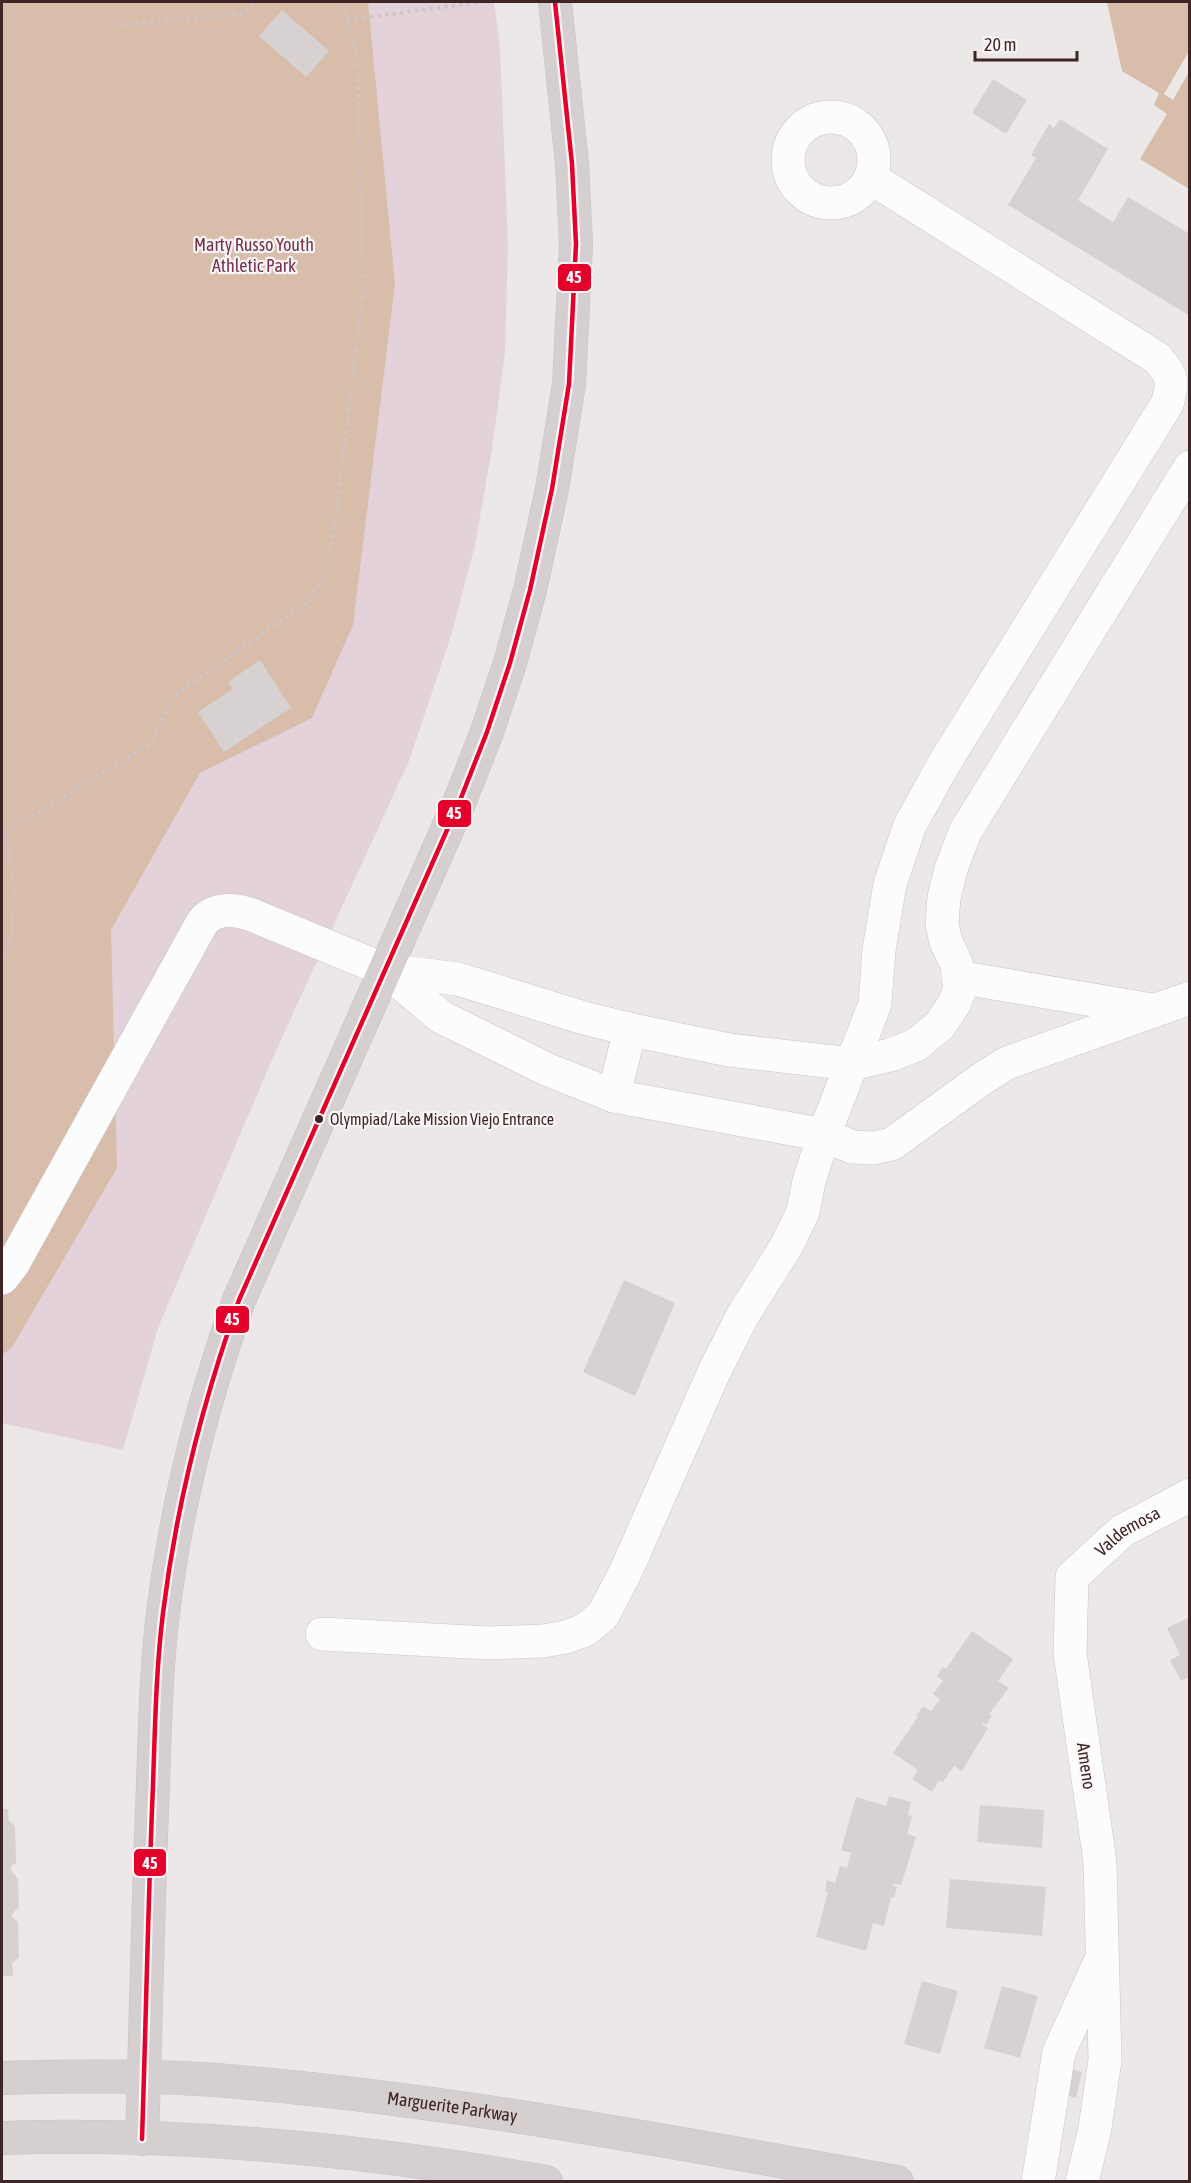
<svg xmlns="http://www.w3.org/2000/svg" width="1191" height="2183" font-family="'Asap Condensed',sans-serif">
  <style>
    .green { fill: #e4d2da }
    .water { fill: #d8bdab }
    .pier { fill: #ece8e8 }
    .building { fill: #d7d1d2 }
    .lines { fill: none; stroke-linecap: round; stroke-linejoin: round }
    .minor-casing { stroke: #c9c5c5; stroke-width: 34 }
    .major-casing { stroke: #cac3c3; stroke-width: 34 }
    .path { stroke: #cec5c6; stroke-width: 4; stroke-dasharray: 3 4.5; stroke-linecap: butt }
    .minor { stroke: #fcfcfc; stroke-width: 33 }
    .major { stroke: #d6cfcf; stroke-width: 33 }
    .bus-1-casing { stroke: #faf6f7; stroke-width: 9 }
    .bus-1 { stroke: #e4002b; stroke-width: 4.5 }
    .bus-dot { fill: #3f2525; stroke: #faf6f7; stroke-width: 2 }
    .labels { text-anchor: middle; stroke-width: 4.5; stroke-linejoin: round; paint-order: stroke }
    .bus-label { font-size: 16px; fill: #3f2525; stroke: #faf6f7; text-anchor: start }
    .park-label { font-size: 18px; fill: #753149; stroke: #faf6f7 }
    .street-label { font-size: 18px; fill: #3f2525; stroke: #faf6f7 }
    .line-badge { stroke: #faf6f7; stroke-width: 2 }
    .badge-label { font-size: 16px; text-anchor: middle; font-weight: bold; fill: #fff }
  </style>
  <rect width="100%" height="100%" fill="#ece8e8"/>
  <!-- green -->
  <polygon class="green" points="2,2 494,2 500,46 508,244 505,352 492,449 475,545 451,636 409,761 274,1055 158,1328 123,1450 2,1423"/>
  <!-- water -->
  <g class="water">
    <polygon points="2,2 368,2 395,284 353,625 312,718 200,773 111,930 117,1168 11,1349 2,1354"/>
    <polygon points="1107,2 1189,2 1189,189 1140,159 1167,114 1154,105 1159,93 1122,71"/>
  </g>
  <!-- pier -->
  <polygon class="pier" points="1189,51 1189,72 1173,100 1164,94"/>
  <!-- building -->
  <g class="building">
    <polygon points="282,10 329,51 306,77 259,36"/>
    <polygon points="993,79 1027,100 1006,134 972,113"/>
    <polygon points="1060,119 1108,149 1078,200 1113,222 1128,197 1190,234 1190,316 1008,205 1036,158 1031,155 1049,124 1054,128"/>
    <polygon points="260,660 291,708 224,752 198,712 233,689 228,682"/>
    <polygon points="624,1280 675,1303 635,1396 583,1372"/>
    <polygon points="1190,1617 1190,1676 1181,1681 1170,1660 1180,1655 1167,1628"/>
    <polygon points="972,1631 1013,1659 998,1681 1009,1688 989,1714 992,1716 986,1725 983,1723 982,1725 988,1728 962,1771 954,1766 943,1782 939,1781 932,1792 912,1779 918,1770 893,1753 918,1717 916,1716 923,1706 931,1711 940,1699 933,1694 943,1681 937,1676 943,1667 946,1669"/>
    <polygon points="889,1796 911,1802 908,1815 912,1816 907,1834 916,1837 901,1885 894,1884 893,1886 897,1887 894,1898 891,1897 884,1926 873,1923 866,1951 816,1937 828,1892 825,1891 827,1880 835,1883 840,1866 847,1868 851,1853 841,1850 856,1797 886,1806"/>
    <polygon points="980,1805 1044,1810 1042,1848 977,1842"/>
    <polygon points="2,1809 8,1809 9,1821 15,1826 16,1863 11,1866 11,1870 18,1879 19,1907 13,1913 12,1917 18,1922 19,1958 12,1963 13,1976 2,1976"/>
    <polygon points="950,1879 1046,1887 1042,1936 946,1928"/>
    <polygon points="922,1981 958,1991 940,2054 904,2044"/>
    <polygon points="1002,1986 1038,1996 1020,2058 984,2048"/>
    <polygon points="1067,2068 1082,2072 1076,2098 1061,2094"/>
  </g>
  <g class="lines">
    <defs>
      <g id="minor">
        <circle cx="831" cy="160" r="43"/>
        <polyline points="385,970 441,1017 546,1069 614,1096 824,1135 852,1147 874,1148 892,1144 980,1080 1007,1063 1190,998"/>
        <polyline points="958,977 1152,1010"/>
        <polyline points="614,1096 630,1029"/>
        <path d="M2 1278 13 1264 202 923C214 907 235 909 252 915L385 970 458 979 584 1018 637 1031 729 1050 852 1064 890 1055 916 1045 940 1025 954 1004 960 989 957 965 946 942 942 924 944 897 951 869 965 832 1190 467"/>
        <path d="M322 1634 488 1643 543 1641 566 1637 585 1630 603 1615 626 1571 714 1372 743 1315 787 1245 803 1212 809 1181 824 1135 875 1004 879 950 890 884 910 825 945 762 1167 404C1174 382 1173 376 1157 358L871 178"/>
        <polyline points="1038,2182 1059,2052 1100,1962"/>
        <path id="s1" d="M1082 2182 1095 2128 1105 2060 1100 1862 1070 1653 1072 1577 1122 1531 1190 1495"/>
      </g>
      <g id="major">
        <path id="s2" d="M2 2078C72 2076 144 2075 215 2080 444 2098 671 2142 897 2182"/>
        <path d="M2 2138C183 2132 367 2150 546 2182"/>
        <path d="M142 2139C146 2021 148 1903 153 1785 155 1728 156 1669 163 1613 176 1507 203 1401 239 1300L459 803 487 732 510 663 530 590 552 489 569 384 576 244 572 164 555 2"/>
      </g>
    </defs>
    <!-- minor casing -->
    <use href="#minor" class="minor-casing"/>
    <!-- major casing -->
    <use href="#major" class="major-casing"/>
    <!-- path -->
    <g class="path">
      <polyline points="348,20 481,2"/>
      <polyline points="120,25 245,13 255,2"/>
      <polyline points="2,825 6,832 14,889 11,935 2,968"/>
      <polyline points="6,832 153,742 170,699 311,599 325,577 336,515 363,291 357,56 343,2"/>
    </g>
    <!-- minor -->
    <use href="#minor" class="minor"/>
    <!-- major -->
    <use href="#major" class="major"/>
    <defs>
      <path id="bus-1" d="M142 2139C146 2021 148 1903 153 1785 155 1728 156 1669 163 1613 176 1507 203 1401 239 1300L459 803 487 732 510 663 530 590 552 489 569 384 576 244 572 164 555 2"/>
    </defs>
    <!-- bus-1 casing -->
    <use href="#bus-1" class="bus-1-casing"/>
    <!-- bus-1 -->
    <use href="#bus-1" class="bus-1"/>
  </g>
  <!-- markers -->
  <circle class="bus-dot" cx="319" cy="1119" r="5"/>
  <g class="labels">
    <!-- bus labels -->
    <g class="bus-label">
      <text x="330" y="1125">Olympiad/Lake Mission Viejo Entrance</text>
    </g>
    <!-- park labels -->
    <g class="park-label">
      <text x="254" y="251">Marty Russo Youth<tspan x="254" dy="21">Athletic Park</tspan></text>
    </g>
    <!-- street labels -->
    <g class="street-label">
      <text dy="6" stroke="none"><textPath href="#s1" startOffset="682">Valdemosa</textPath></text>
      <text transform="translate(1086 1766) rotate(82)" y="6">Ameno</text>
      <text dy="6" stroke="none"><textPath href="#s2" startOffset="452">Marguerite Parkway</textPath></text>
    </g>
  </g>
  <g class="line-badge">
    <rect x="557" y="263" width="35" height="29" rx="6" fill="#e4002b"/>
    <rect x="437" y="799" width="35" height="29" rx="6" fill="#e4002b"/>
    <rect x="215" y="1305" width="35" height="29" rx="6" fill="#e4002b"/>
    <rect x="133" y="1848" width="34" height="29" rx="6" fill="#e4002b"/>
  </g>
  <g class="badge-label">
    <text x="574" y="283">45</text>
    <text x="454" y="819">45</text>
    <text x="232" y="1325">45</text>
    <text x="150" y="1869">45</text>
  </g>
  <!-- border -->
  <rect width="1191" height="2183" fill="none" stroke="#3f2525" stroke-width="6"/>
  <!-- scale -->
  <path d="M975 51v9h102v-9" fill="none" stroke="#3f2525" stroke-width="3"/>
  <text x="984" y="51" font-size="18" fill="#3f2525" stroke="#faf6f7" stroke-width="4.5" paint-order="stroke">20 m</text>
</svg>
